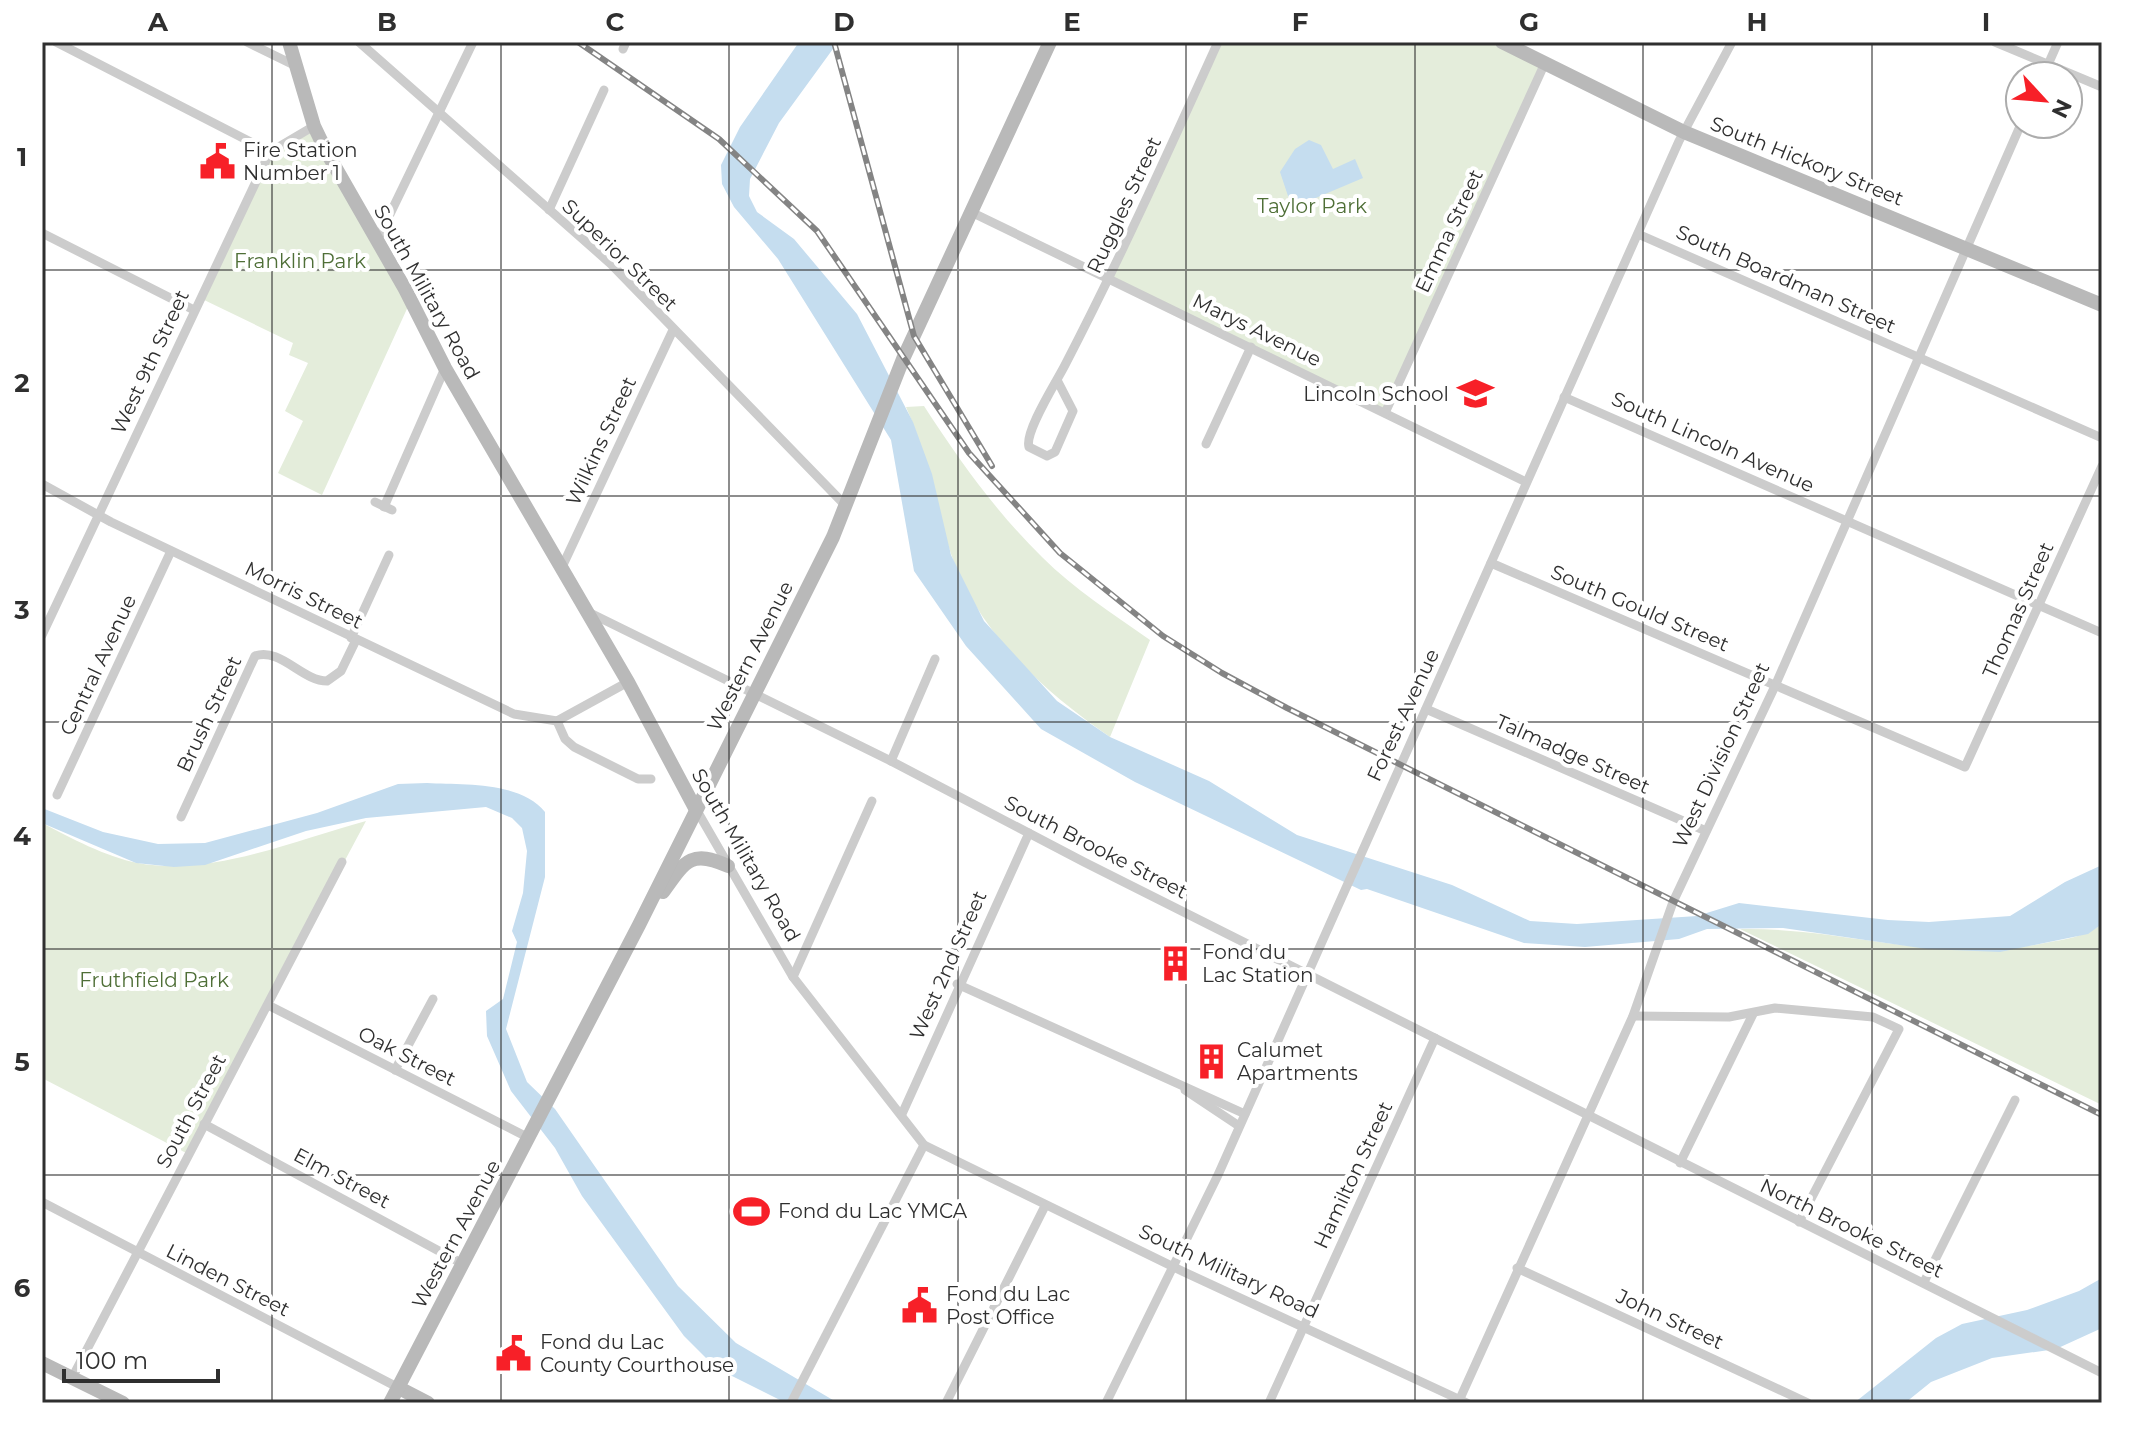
<svg xmlns="http://www.w3.org/2000/svg" width="2144" height="1445" font-family="Montserrat,sans-serif">
  <style>
    .green { fill: #e4eddb }
    .water { fill: #c5ddef }
    .lines { fill: none; stroke-linecap: round; stroke-linejoin: round }
    .street { stroke: #ccc; stroke-width: 9 }
    .secondary { stroke: #b9b9b9; stroke-width: 14 }
    .rail-casing { stroke: #848484; stroke-width: 6 }
    .rail { stroke: #fff; stroke-width: 3; stroke-dasharray: 9; stroke-linecap: butt }
    .grid { fill: none; stroke: #2f2f2f; stroke-width: 2; stroke-opacity: 0.55 }
    .labels { text-anchor: middle; stroke-width: 8; stroke-linejoin: round; paint-order: stroke }
    .poi-label { font-size: 20px; fill: #2f2f2f; stroke: #fff; text-anchor: start }
    .street-label { font-size: 20px; fill: #2f2f2f; stroke: #fff }
    .park-label { font-size: 20px; fill: #4f6f37; stroke: #fff }
    .neatline { fill: none; stroke: #2f2f2f; stroke-width: 3 }
    .grid-label { font-size: 26px; text-anchor: middle; font-weight: bold; fill: #2f2f2f }
  </style>
  <rect width="100%" height="100%" fill="#fff"/>
  <!-- green -->
  <g class="green">
    <polygon points="1218,42 1502,42 1545,63 1385,413 1110,278"/>
    <polygon points="314,126 411,300 322,495 278,473 303,421 285,411 308,363 289,355 293,343 200,298 270,152"/>
    <path d="M924 406C959 460 996 512 1042 557 1074 589 1113 614 1150 640L1110 737C1043 691 978 632 951 554 934 505 928 455 906 407Z"/>
    <path d="M366 821 188 1154 42 1078V823C71 838 106 857 138 863 210 877 296 840 366 821Z"/>
    <path d="M2102 924V1105L1740 929C1845 927 1937 965 2045 943 2066 939 2084 937 2102 924Z"/>
  </g>
  <!-- water -->
  <g class="water">
    <polygon points="799,42 838,42 779,123 750,179 749,196 757,212 794,239 857,314 913,422 932,474 951,555 984,621 1057,701 1110,737 1209,781 1297,835 1452,885 1530,921 1577,924 1697,916 1739,903 1888,920 1929,922 2010,916 2065,882 2102,865 2102,924 2088,934 2000,952 1927,949 1783,928 1707,929 1679,939 1585,947 1524,943 1367,889 1361,890 1135,782 1041,729 966,646 914,571 891,440 778,259 734,207 722,184 721,165 740,127"/>
    <polygon points="1309,140 1321,145 1333,169 1355,159 1363,178 1292,208 1280,172 1295,149"/>
    <path d="M427 783C462 785 520 781 545 812V877L506 1029 527 1082 555 1109 678 1286 736 1343 838 1403H786L716 1368 684 1336 582 1196 555 1148 511 1091 487 1036 486 1011 503 999 517 942 512 931 523 893 527 851 522 828 512 818 486 807 366 818 306 831 205 865 174 867 136 863 42 823V808L103 832 158 844 205 843 317 813 398 784Z"/>
    <polygon points="2102,1278 2102,1328 2056,1349 1992,1358 1931,1382 1905,1403 1854,1403 1936,1338 1962,1324 2027,1310 2079,1291"/>
  </g>
  <g class="lines">
    <!-- street -->
    <g class="street">
      <polyline points="56,42 270,152"/>
      <polyline points="247,42 296,66"/>
      <polyline points="359,42 611,264 845,505"/>
      <polyline points="1995,42 2102,87"/>
      <polyline points="623,49 626,42"/>
      <polyline points="2043,76 2058,42"/>
      <polyline points="549,210 604,90"/>
      <polyline points="971,212 1526,482"/>
      <polyline points="42,233 194,310"/>
      <polyline points="1638,234 2102,438"/>
      <polyline points="377,241 473,42"/>
      <path d="M1057 380 1073 411 1055 452 1047 456 1029 447C1024 432 1057 381 1065 365 1120 259 1169 150 1218 42"/>
      <polyline points="1564,397 2102,633"/>
      <polyline points="1385,413 1545,63"/>
      <polyline points="1206,444 1251,347"/>
      <polyline points="42,484 111,522 514,714 557,721 628,682"/>
      <polyline points="375,502 392,510"/>
      <polyline points="384,507 445,368"/>
      <polyline points="1491,563 1965,767 2102,466"/>
      <polyline points="562,567 673,330"/>
      <polyline points="588,612 891,761 1084,862 2102,1373"/>
      <polyline points="42,635 270,152 314,126"/>
      <polyline points="351,638 389,555"/>
      <polyline points="1426,709 1706,831"/>
      <polyline points="557,721 565,739 574,747 638,779 651,779"/>
      <polyline points="891,761 935,659"/>
      <polyline points="57,795 171,551"/>
      <polyline points="696,809 793,977 924,1145 1184,1272 1467,1403"/>
      <path d="M181 817 255 656C280 647 302 681 327 681L341 671 356 640"/>
      <polyline points="793,977 872,801"/>
      <polyline points="957,984 1245,1114"/>
      <polyline points="268,1005 529,1138"/>
      <polyline points="1633,1016 1729,1017 1775,1008 1873,1017 1899,1029 1799,1222"/>
      <polyline points="395,1070 433,999"/>
      <polyline points="1185,1090 1239,1126"/>
      <polyline points="902,1114 1029,833"/>
      <polyline points="204,1124 463,1264"/>
      <polyline points="1680,1163 1753,1014"/>
      <polyline points="42,1202 399,1388"/>
      <polyline points="1517,1268 1808,1403"/>
      <polyline points="1924,1282 2015,1100"/>
      <polyline points="72,1378 342,862"/>
      <polyline points="791,1403 924,1145"/>
      <polyline points="946,1403 1045,1206"/>
      <polyline points="1106,1403 1218,1175 1679,141 1732,42"/>
      <polyline points="1269,1403 1435,1038"/>
      <polyline points="1458,1403 1633,1016 1673,902 1775,686 2021,124"/>
    </g>
    <!-- secondary -->
    <g class="secondary">
      <polyline points="289,42 314,126 326,151 405,289 445,368 628,682 695,808"/>
      <polyline points="1502,42 1684,132 2102,305"/>
      <path d="M663 892C685 861 691 849 728 866"/>
      <polyline points="42,1363 123,1403"/>
      <polyline points="399,1388 428,1403"/>
      <polyline points="390,1403 639,925 833,537 903,359 1050,42"/>
    </g>
    <defs>
      <g id="rail">
        <polyline points="578,42 719,139 817,231 969,453 1060,553 1163,636 1222,673 1287,708 2102,1115"/>
        <polyline points="834,42 914,336 992,466"/>
      </g>
    </defs>
    <!-- rail casing -->
    <use href="#rail" class="rail-casing"/>
    <!-- rail -->
    <use href="#rail" class="rail"/>
  </g>
  <!-- grid -->
  <path class="grid" d="M272 42V1403M501 42V1403M729 42V1403M958 42V1403M1186 42V1403M1415 42V1403M1643 42V1403M1872 42V1403M42 270H2102M42 496H2102M42 722H2102M42 949H2102M42 1175H2102"/>
  <!-- icons -->
  <defs>
    <symbol id="civic-bare" viewBox="-9 -9 18 18"><path d="M-.6-6.5H3V-4.5H.6V-3L4-1V1h2V6H-6V1h2V-1L-.6-3ZM-1.2 2.5V6h2.4V2.5Z" fill="#f72028" stroke="#fff" stroke-width="2.5" paint-order="stroke"/></symbol>
    <symbol id="school-bare" viewBox="-9 -9 18 18"><path d="M0-5L7-2L0 1L-7-2ZM-4 1L0 2.5L4 1V4Q0 6-4 4Z" fill="#f72028" stroke="#fff" stroke-width="2.5" paint-order="stroke"/></symbol>
    <symbol id="building-bare" viewBox="-9 -9 18 18"><path d="M-4-6H4V6H1V3H-1V6H-4ZM-2.5-4.3h1.7v1.8h-1.7ZM.8-4.3h1.7v1.8H.8ZM-2.5-1h1.7V.8h-1.7ZM.8-1h1.7V.8H.8Z" fill="#f72028" stroke="#fff" stroke-width="2.5" paint-order="stroke"/></symbol>
    <symbol id="stadium-bare" viewBox="-9 -9 18 18"><path d="M0-5a6.5 5 0 1 0 0 10a6.5 5 0 1 0 0-10ZM-3.5-1.8h7v3.6h-7Z" fill="#f72028" stroke="#fff" stroke-width="2.5" paint-order="stroke"/></symbol>
  </defs>
  <g fill-rule="evenodd">
    <use href="#civic-bare" x="192" y="136" width="51" height="51"/>
    <use href="#school-bare" x="1450" y="368" width="51" height="51"/>
    <use href="#building-bare" x="1150" y="938" width="51" height="51"/>
    <use href="#building-bare" x="1186" y="1036" width="51" height="51"/>
    <use href="#stadium-bare" x="726" y="1186" width="51" height="51"/>
    <use href="#civic-bare" x="894" y="1280" width="51" height="51"/>
    <use href="#civic-bare" x="488" y="1328" width="51" height="51"/>
  </g>
  <g class="labels">
    <!-- poi labels -->
    <g class="poi-label">
      <text x="243" y="157">Fire Station<tspan x="243" dy="23">Number 1</tspan></text>
      <text x="1449" y="401" text-anchor="end">Lincoln School</text>
      <text x="1202" y="959">Fond du<tspan x="1202" dy="23">Lac Station</tspan></text>
      <text x="1237" y="1057">Calumet<tspan x="1237" dy="23">Apartments</tspan></text>
      <text x="778" y="1218">Fond du Lac YMCA</text>
      <text x="946" y="1301">Fond du Lac<tspan x="946" dy="23">Post Office</tspan></text>
      <text x="540" y="1349">Fond du Lac<tspan x="540" dy="23">County Courthouse</tspan></text>
    </g>
    <!-- street labels -->
    <g class="street-label">
      <text transform="translate(1807 161) rotate(22)" y="7">South Hickory Street</text>
      <text transform="translate(1124 205) rotate(-65)" y="7">Ruggles Street</text>
      <text transform="translate(1449 231) rotate(-65)" y="7">Emma Street</text>
      <text transform="translate(620 255) rotate(44)" y="7">Superior Street</text>
      <text transform="translate(1786 279) rotate(24)" y="7">South Boardman Street</text>
      <text transform="translate(427 292) rotate(61)" y="7">South Military Road</text>
      <text transform="translate(1257 330) rotate(26)" y="7">Marys Avenue</text>
      <text transform="translate(150 362) rotate(-65)" y="7">West 9th Street</text>
      <text transform="translate(601 441) rotate(-65)" y="7">Wilkins Street</text>
      <text transform="translate(1713 442) rotate(24)" y="7">South Lincoln Avenue</text>
      <text transform="translate(304 595) rotate(26)" y="7">Morris Street</text>
      <text transform="translate(1640 608) rotate(23)" y="7">South Gould Street</text>
      <text transform="translate(2018 610) rotate(-66)" y="7">Thomas Street</text>
      <text transform="translate(750 656) rotate(-63)" y="7">Western Avenue</text>
      <text transform="translate(98 665) rotate(-65)" y="7">Central Avenue</text>
      <text transform="translate(209 714) rotate(-65)" y="7">Brush Street</text>
      <text transform="translate(1403 715) rotate(-65)" y="7">Forest Avenue</text>
      <text transform="translate(1573 754) rotate(24)" y="7">Talmadge Street</text>
      <text transform="translate(1721 755) rotate(-65)" y="7">West Division Street</text>
      <text transform="translate(1096 847) rotate(27)" y="7">South Brooke Street</text>
      <text transform="translate(746 855) rotate(60)" y="7">South Military Road</text>
      <text transform="translate(948 965) rotate(-66)" y="7">West 2nd Street</text>
      <text transform="translate(407 1056) rotate(27)" y="7">Oak Street</text>
      <text transform="translate(191 1111) rotate(-62)" y="7">South Street</text>
      <text transform="translate(1353 1175) rotate(-65)" y="7">Hamilton Street</text>
      <text transform="translate(342 1178) rotate(28)" y="7">Elm Street</text>
      <text transform="translate(1852 1228) rotate(26)" y="7">North Brooke Street</text>
      <text transform="translate(456 1234) rotate(-62)" y="7">Western Avenue</text>
      <text transform="translate(1229 1271) rotate(25)" y="7">South Military Road</text>
      <text transform="translate(228 1280) rotate(27)" y="7">Linden Street</text>
      <text transform="translate(1670 1319) rotate(25)" y="7">John Street</text>
    </g>
    <!-- park labels -->
    <g class="park-label">
      <text x="1312" y="213">Taylor Park</text>
      <text x="300" y="268">Franklin Park</text>
      <text x="154" y="987">Fruthfield Park</text>
    </g>
  </g>
  <!-- border -->
  <rect width="2144" height="1445" fill="none" stroke="#ffffff" stroke-width="88"/>
  <!-- north arrow -->
  <g transform="translate(2044 100) rotate(116)"><circle r="38" fill="#ffffff" stroke="#acacac" stroke-width="2"/>
  <path d="M0-6L14 30L0 20L-14 30Z" fill="#f72028"/>
  <text y="-12" font-size="22" font-weight="bold" text-anchor="middle" fill="#2f2f2f">N</text>
  </g>
  <!-- scale -->
  <path d="M64 1369v12h154v-12" fill="none" stroke="#2f2f2f" stroke-width="4"/>
  <text x="76" y="1369" font-size="24" fill="#2f2f2f" stroke="#ffffff" stroke-width="6" paint-order="stroke">100 m</text>
  <rect x="44" y="44" width="2056" height="1357" class="neatline"/>
  <g class="grid-label">
    <text x="158" y="31">A</text>
    <text x="387" y="31">B</text>
    <text x="615" y="31">C</text>
    <text x="844" y="31">D</text>
    <text x="1072" y="31">E</text>
    <text x="1300" y="31">F</text>
    <text x="1529" y="31">G</text>
    <text x="1757" y="31">H</text>
    <text x="1986" y="31">I</text>
    <text x="22" y="166">1</text>
    <text x="22" y="392">2</text>
    <text x="22" y="619">3</text>
    <text x="22" y="845">4</text>
    <text x="22" y="1071">5</text>
    <text x="22" y="1297">6</text>
  </g>
</svg>
